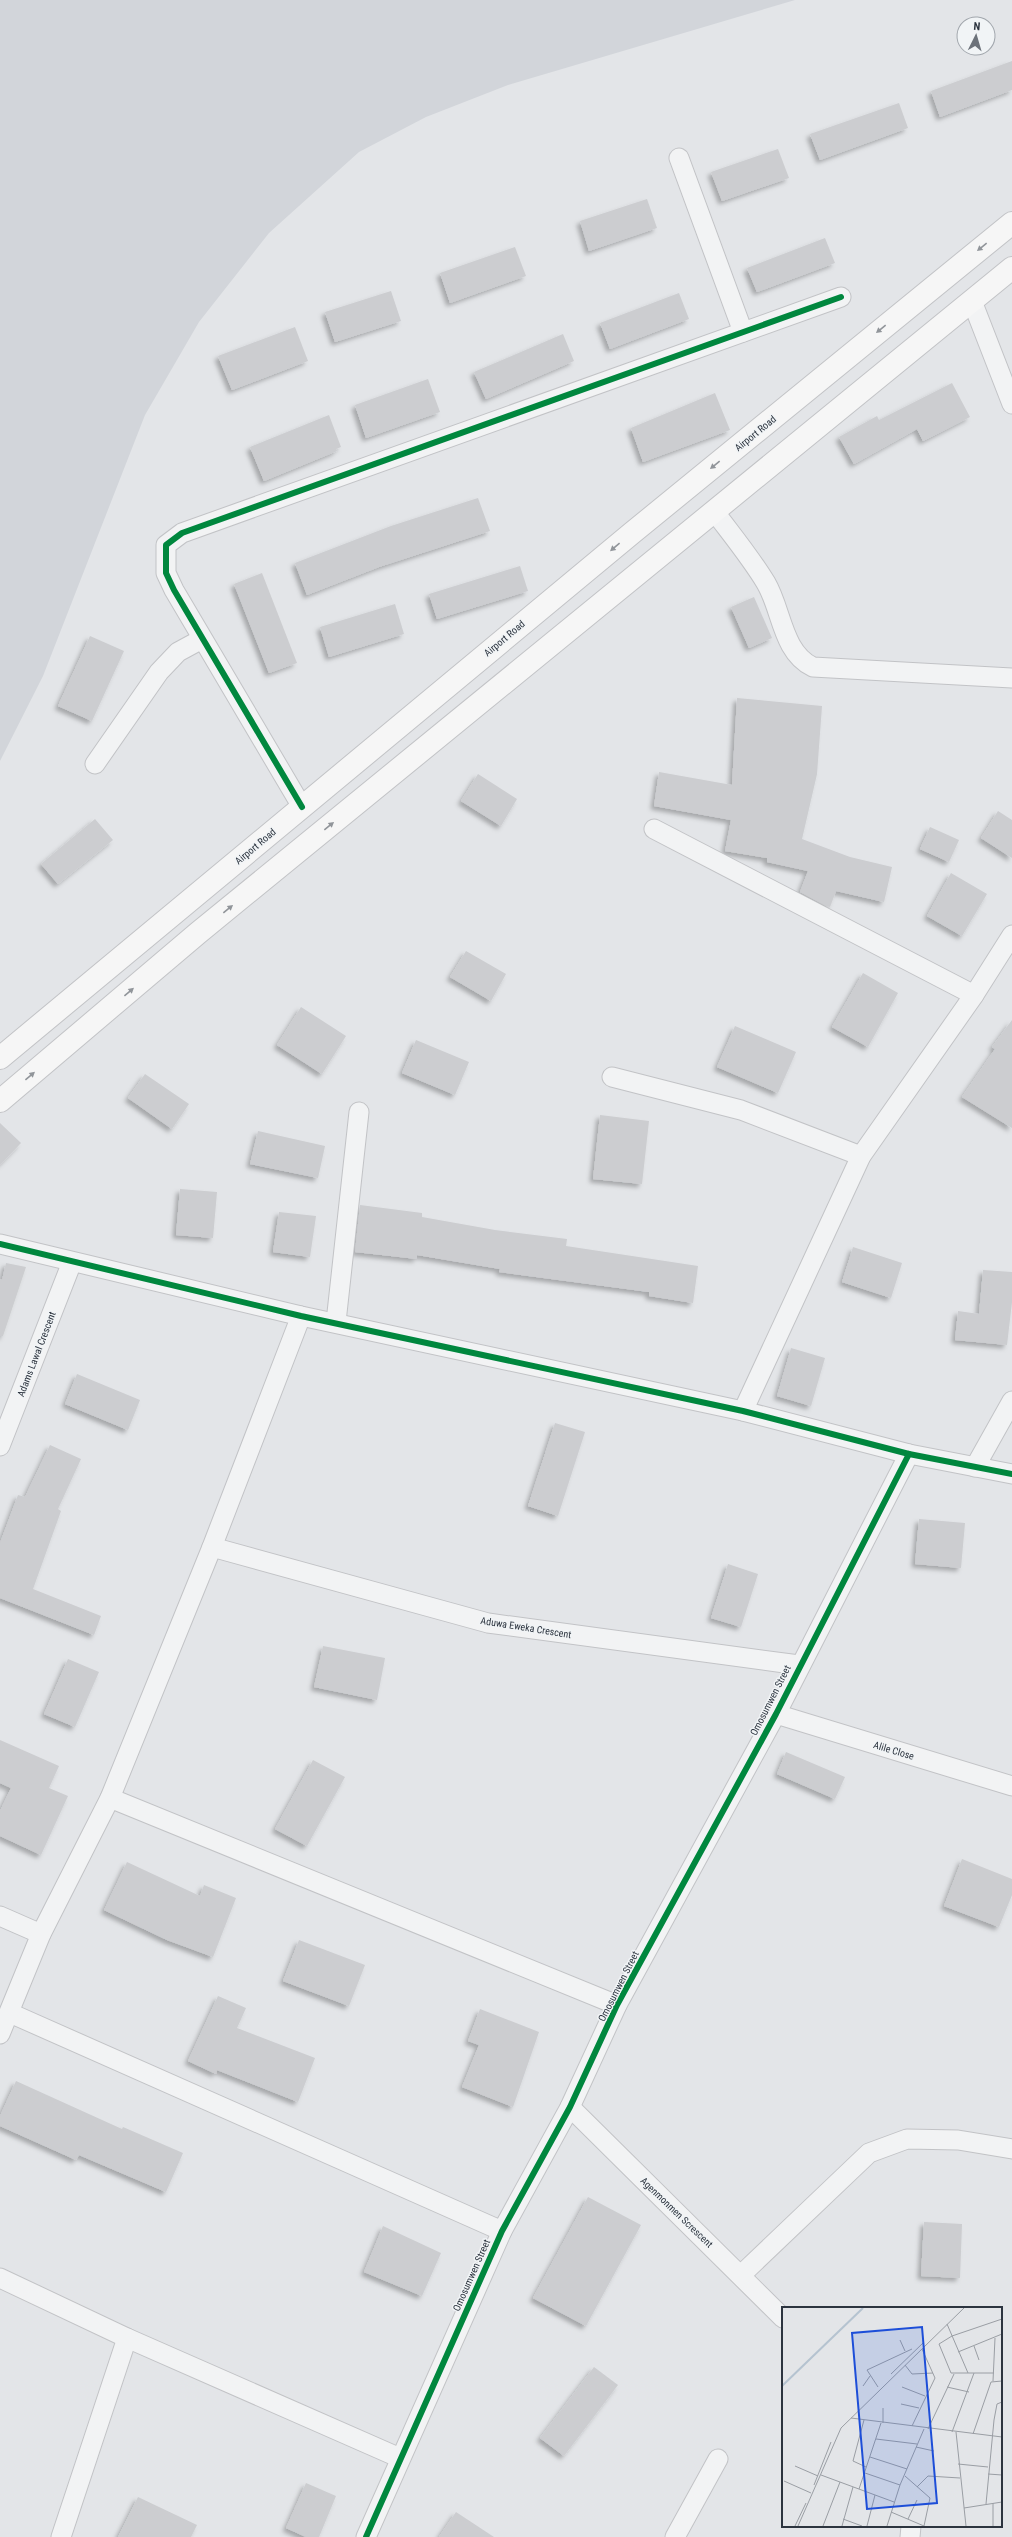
<svg xmlns="http://www.w3.org/2000/svg" width="1012" height="2537" font-family="'Roboto Condensed',sans-serif">
  <style>
    .built { fill: #d2d5da }
    .building { fill: #cccdd0; filter: url(#shadow) }
    .lines { fill: none; stroke-linecap: round; stroke-linejoin: round }
    .minor-casing { stroke: #c2c3c6; stroke-width: 21 }
    .secondary-casing { stroke: #c2c3c6; stroke-width: 24 }
    .minor { stroke: #f2f3f4; stroke-width: 19 }
    .secondary { stroke: #f6f6f6; stroke-width: 22 }
    .cycleway-casing { stroke: #f1f4f6; stroke-width: 8 }
    .cycleway { stroke: #00873e; stroke-width: 6 }
    .oneway { fill: #91959a }
    .labels { text-anchor: middle; stroke-width: 3; stroke-linejoin: round; paint-order: stroke }
    .street-label { font-size: 10px; fill: #2c343f; stroke: #f1f4f6 }
    .inset-river { fill: none; stroke: #b5c3d0; stroke-width: 2 }
    .inset-road { fill: none; stroke: #9a9ea4; stroke-width: 1 }
    .view { fill: #1d4ed8; fill-opacity: 0.15; stroke: #1d4ed8; stroke-width: 2 }
    .inset-edge { fill: none; stroke: #2c343f; stroke-width: 2 }
  </style>
  <defs>
    <filter id="shadow"><feDropShadow dx="-3.5" dy="3.5" stdDeviation="2" flood-color="#0004"/></filter>
  </defs>
  <rect width="100%" height="100%" fill="#e3e5e8"/>
  <!-- built -->
  <polygon class="built" points="0,0 795,0 508,85 426,117 359,152 269,233 199,322 145,415 43,676 0,761"/>
  <!-- building -->
  <g class="building">
    <polygon points="1012,61 1012,90 940,117 931,91"/>
    <polygon points="899,103 908,128 820,160 810,134"/>
    <polygon points="778,149 789,178 722,201 711,172"/>
    <polygon points="647,199 657,228 589,251 580,221"/>
    <polygon points="825,238 835,263 757,292 747,268"/>
    <polygon points="515,247 526,276 450,303 440,273"/>
    <polygon points="391,291 401,321 335,342 325,312"/>
    <polygon points="679,293 689,319 610,349 600,323"/>
    <polygon points="295,327 308,361 232,390 218,356"/>
    <polygon points="563,334 574,361 486,399 474,372"/>
    <polygon points="428,379 440,412 366,438 355,405"/>
    <polygon points="952,383 970,417 923,441 917,429 854,464 839,437 877,416 879,420"/>
    <polygon points="715,393 730,430 643,462 631,428"/>
    <polygon points="329,415 341,447 336,449 337,451 264,481 250,447"/>
    <polygon points="478,498 490,531 379,567 307,595 295,563 391,526"/>
    <polygon points="520,566 528,591 437,619 429,594"/>
    <polygon points="262,573 297,663 269,673 234,584"/>
    <polygon points="754,597 772,638 749,648 731,607"/>
    <polygon points="395,604 404,634 329,657 320,627"/>
    <polygon points="90,636 124,651 92,721 58,706"/>
    <polygon points="737,698 822,706 817,774 802,839 850,857 892,867 884,902 836,891 830,907 826,906 800,892 808,871 767,862 767,858 725,851 731,820 654,806 659,772 732,785"/>
    <polygon points="478,774 517,799 501,826 461,801"/>
    <polygon points="998,811 1012,820 1012,858 981,838"/>
    <polygon points="95,819 113,840 58,884 41,864"/>
    <polygon points="930,827 959,840 949,862 920,849"/>
    <polygon points="951,873 987,894 962,936 927,916"/>
    <polygon points="466,951 506,974 491,1001 450,977"/>
    <polygon points="863,973 898,993 868,1047 832,1027"/>
    <polygon points="301,1007 346,1036 322,1074 277,1045"/>
    <polygon points="1012,1020 1012,1128 962,1097 995,1049 992,1047"/>
    <polygon points="735,1026 796,1052 778,1093 717,1067"/>
    <polygon points="416,1040 469,1062 455,1095 402,1073"/>
    <polygon points="145,1074 189,1104 172,1129 128,1098"/>
    <polygon points="600,1115 649,1121 642,1184 593,1179"/>
    <polygon points="0,1123 21,1143 0,1165"/>
    <polygon points="258,1131 325,1146 318,1178 250,1164"/>
    <polygon points="180,1189 217,1192 213,1238 176,1235"/>
    <polygon points="360,1205 422,1213 422,1217 495,1230 567,1239 566,1246 698,1266 693,1303 649,1296 649,1292 499,1272 500,1269 417,1255 417,1259 355,1252"/>
    <polygon points="279,1212 316,1216 310,1257 273,1252"/>
    <polygon points="853,1247 902,1263 891,1298 842,1282"/>
    <polygon points="6,1263 26,1267 3,1336 0,1336 0,1279 2,1280"/>
    <polygon points="983,1270 1012,1272 1012,1302 1007,1345 955,1340 958,1311 979,1314"/>
    <polygon points="791,1348 825,1358 811,1406 777,1396"/>
    <polygon points="77,1374 140,1400 128,1430 65,1404"/>
    <polygon points="555,1423 585,1432 558,1516 528,1506"/>
    <polygon points="50,1445 81,1459 58,1509 61,1511 33,1589 101,1616 94,1635 0,1598 0,1543 18,1495 25,1497"/>
    <polygon points="919,1519 965,1523 961,1568 915,1564"/>
    <polygon points="728,1564 758,1574 741,1627 711,1618"/>
    <polygon points="323,1646 385,1658 377,1700 314,1687"/>
    <polygon points="68,1659 99,1672 75,1727 44,1714"/>
    <polygon points="0,1740 59,1766 49,1788 68,1796 41,1855 0,1836 0,1811 11,1788 0,1783"/>
    <polygon points="786,1752 845,1777 835,1799 777,1774"/>
    <polygon points="313,1760 345,1777 307,1846 275,1829"/>
    <polygon points="962,1859 1012,1879 1012,1895 999,1927 944,1906"/>
    <polygon points="127,1862 200,1896 204,1885 236,1898 213,1957 167,1940 104,1910"/>
    <polygon points="299,1940 365,1965 349,2006 283,1981"/>
    <polygon points="218,1996 246,2008 237,2028 315,2058 298,2102 217,2070 216,2074 188,2061"/>
    <polygon points="480,2009 539,2032 513,2107 462,2087 479,2045 468,2041"/>
    <polygon points="16,2081 122,2129 123,2127 183,2153 166,2192 79,2155 76,2160 0,2126 0,2116"/>
    <polygon points="588,2197 641,2225 586,2326 533,2298"/>
    <polygon points="924,2222 962,2224 960,2278 921,2276"/>
    <polygon points="383,2226 441,2253 422,2296 364,2272"/>
    <polygon points="594,2367 618,2385 564,2456 540,2438"/>
    <polygon points="306,2483 336,2496 319,2537 306,2537 286,2528"/>
    <polygon points="138,2497 197,2525 191,2537 118,2537"/>
    <polygon points="456,2512 494,2537 439,2537"/>
  </g>
  <g class="lines">
    <defs>
      <g id="minor">
        <polyline points="679,158 743,332"/>
        <polyline points="972,301 1012,404"/>
        <path d="M714 511C732 535 751 558 766 583 782 610 782 652 813 667L1012 678"/>
        <polyline points="95,764 159,672 178,652 202,639"/>
        <polyline points="302,807 174,590 166,573 166,545 182,533 841,297"/>
        <polyline points="654,829 974,995"/>
        <polyline points="612,1077 741,1110 861,1156"/>
        <polyline points="0,1244 301,1316 743,1411 909,1454 1012,1474"/>
        <polyline points="336,1322 359,1112"/>
        <polyline points="743,1411 861,1156 974,995 1012,935"/>
        <polyline points="0,1446 72,1262"/>
        <polyline points="975,1467 1012,1401"/>
        <polyline points="212,1547 488,1623 799,1665"/>
        <polyline points="776,1714 1012,1786"/>
        <polyline points="110,1798 617,2005"/>
        <polyline points="0,1916 41,1934"/>
        <polyline points="10,2013 502,2231"/>
        <polyline points="0,2034 41,1934 110,1798 212,1547 301,1316"/>
        <polyline points="570,2107 783,2318"/>
        <polyline points="741,2275 869,2153 907,2139 958,2140 1012,2149"/>
        <polyline points="0,2278 127,2338 400,2458"/>
        <polyline points="61,2537 127,2338"/>
        <polyline points="366,2537 502,2231 570,2107 617,2005 776,1714 909,1454"/>
        <polyline points="675,2537 718,2459"/>
        <polyline points="910,2537 911,2526"/>
      </g>
      <g id="secondary">
        <polyline points="0,1058 632,533 1012,223"/>
        <polyline points="0,1101 198,933 1012,268"/>
      </g>
    </defs>
    <!-- minor casing -->
    <use href="#minor" class="minor-casing"/>
    <!-- secondary casing -->
    <use href="#secondary" class="secondary-casing"/>
    <!-- minor -->
    <use href="#minor" class="minor"/>
    <!-- secondary -->
    <use href="#secondary" class="secondary"/>
    <defs>
      <g id="cycleway">
        <polyline points="302,807 174,590 166,573 166,545 182,533 841,297"/>
        <polyline points="0,1244 301,1316 743,1411 909,1454 1012,1474"/>
        <polyline points="366,2537 502,2231 570,2107 617,2005 776,1714 909,1454"/>
      </g>
    </defs>
    <!-- cycleway casing -->
    <use href="#cycleway" class="cycleway-casing"/>
    <!-- cycleway -->
    <use href="#cycleway" class="cycleway"/>
  </g>
  <!-- one-way arrows -->
  <defs><path id="oneway-solid" d="M-6-.8H1V-3.2L6.5 0L1 3.2V.8H-6Z"/></defs>
  <g class="oneway">
    <use href="#oneway-solid" transform="translate(982 247) rotate(141)"/>
    <use href="#oneway-solid" transform="translate(881 329) rotate(141)"/>
    <use href="#oneway-solid" transform="translate(715 465) rotate(141)"/>
    <use href="#oneway-solid" transform="translate(615 547) rotate(140)"/>
    <use href="#oneway-solid" transform="translate(329 826) rotate(-39)"/>
    <use href="#oneway-solid" transform="translate(228 909) rotate(-39)"/>
    <use href="#oneway-solid" transform="translate(129 992) rotate(-40)"/>
    <use href="#oneway-solid" transform="translate(30 1076) rotate(-40)"/>
  </g>
  <g class="labels">
    <!-- street labels -->
    <g class="street-label">
      <text transform="translate(755 433) rotate(-39)" y="4">Airport Road</text>
      <text transform="translate(504 638) rotate(-40)" y="4">Airport Road</text>
      <text transform="translate(255 846) rotate(-40)" y="4">Airport Road</text>
      <text transform="translate(36 1354) rotate(-69)" y="4">Adams Lawal Crescent</text>
      <text transform="translate(526 1627) rotate(9)" y="4">Aduwa Eweka Crescent</text>
      <text transform="translate(770 1700) rotate(-63)" y="4">Omosumwen Street</text>
      <text transform="translate(894 1750) rotate(17)" y="4">Alile Close</text>
      <text transform="translate(618 1986) rotate(-63)" y="4">Omosumwen Street</text>
      <text transform="translate(677 2212) rotate(44)" y="4">Agenmonmen Screscent</text>
      <text transform="translate(471 2275) rotate(-66)" y="4">Omosumwen Street</text>
    </g>
  </g>
  <!-- overview -->
  <g transform="translate(782 2307)">
    <rect width="220" height="220" fill="#e3e5e8"/>
    <path class="inset-river" d="M0 79 81 1"/>
    <path class="inset-road" d="M165 17 186 66M118 33 123 44M192 39 197 53M176 45 220 27M123 58 130 67 151 66M212 66H169L157 37 170 29 220 12M109 67 141 36M211 74 213 31M81 79 88 69M96 80 85 63 130 42M120 80 143 89M165 80 187 85M119 97 137 101M69 111 220 130M82 113 71 154 84 160M101 116V101M130 119 153 71 140 42M146 122 172 67M170 125 192 66M174 125 184 219M191 127 209 75 220 74M94 132 135 137M134 140 152 144M88 150 125 162M176 157 206 160M13 159 36 169M83 166 118 178M206 167 220 168M39 168 112 195M123 169 148 191 142 219M2 174 29 186M32 178 49 135M135 180 146 169 178 171M77 182 99 116M204 197 212 113 215 97 220 95M182 201 220 195M109 205 142 219M61 212 80 219M126 212 135 193M13 219 24 196M16 219 59 121 182 1M41 219 58 175M60 219 71 180M85 219 93 188M105 219 118 178 142 122M211 219V196"/>
    <path class="view" d="M140 20 155 196 85 202 70 26Z"/>
    <rect width="220" height="220" class="inset-edge"/>
  </g>
  <!-- north arrow -->
  <g transform="translate(976 36) rotate(5)"><circle r="19" fill="#f1f4f6" stroke="#a2a7ad"/>
  <path d="M0-3L7 15L0 10L-7 15Z" fill="#6c727a"/>
  <text y="-6" font-size="11" font-weight="bold" text-anchor="middle" fill="#2c343f">N</text>
  </g>
</svg>
